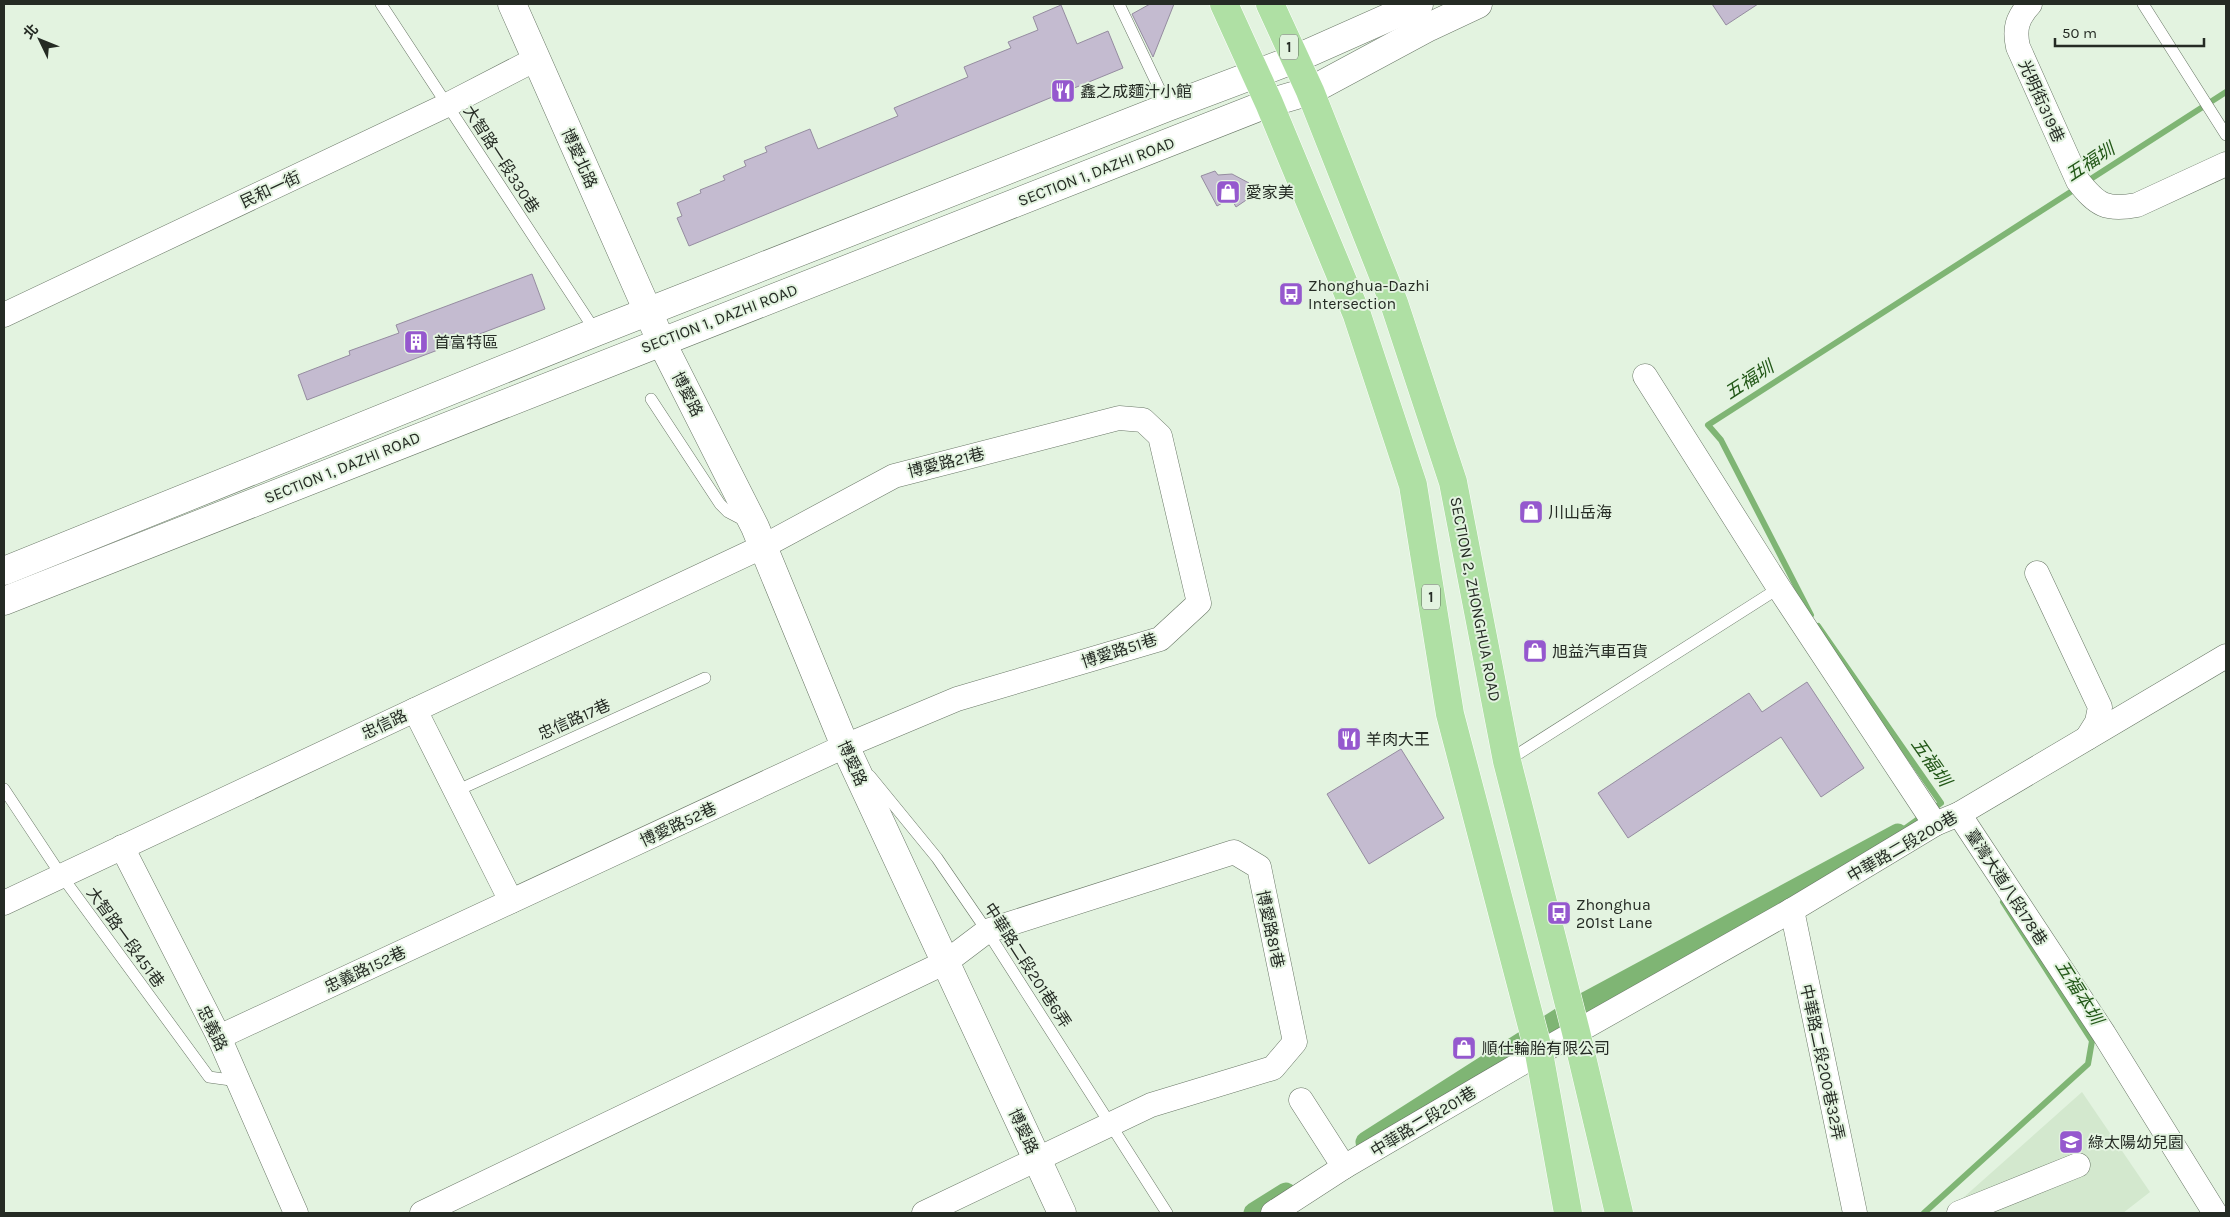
<svg xmlns="http://www.w3.org/2000/svg" width="2230" height="1217" font-family="Karla,'Noto Sans TC',sans-serif">
  <style>
    .built { fill: #d3e8ce }
    .lines { fill: none; stroke-linecap: round; stroke-linejoin: round }
    .stream { stroke: #7fb574; stroke-width: 6 }
    .canal { stroke: #7fb574; stroke-width: 21 }
    .building { fill: #c4bbd0; stroke: #958ca0 }
    .lane-casing { stroke: #697766; stroke-width: 12 }
    .street-casing { stroke: #697766; stroke-width: 25 }
    .secondary-casing { stroke: #697766; stroke-width: 29 }
    .primary-casing { stroke: #fff; stroke-width: 29 }
    .lane { stroke: #fff; stroke-width: 11 }
    .street { stroke: #fff; stroke-width: 24 }
    .secondary { stroke: #fff; stroke-width: 28 }
    .primary { stroke: #afe0a4; stroke-width: 28 }
    .labels { text-anchor: middle; stroke-width: 4; stroke-linejoin: round; paint-order: stroke }
    .shield { fill: #e3f3e0; stroke: #5e675c; stroke-width: 1 }
    .shield-label { font-size: 15px; font-weight: bold; fill: #252b24 }
    .poi-label { font-size: 16px; fill: #252b24; stroke: #e3f3e0; text-anchor: start }
    .street-label { font-size: 16px; fill: #252b24; stroke: #e3f3e0 }
    .water-label { font-size: 18px; font-style: italic; fill: #235818; stroke: #e3f3e0 }
  </style>
  <rect width="100%" height="100%" fill="#e3f3e0"/>
  <!-- built -->
  <polygon class="built" points="2082,1092 2150,1192 2123,1213 1946,1213"/>
  <g class="lines">
    <!-- stream -->
    <g class="stream">
      <polyline points="1811,615 1721,440 1708,425 2226,92"/>
      <polyline points="1818,626 1941,803 1932,810"/>
      <polyline points="1903,830 1924,815"/>
      <polyline points="1924,1213 2088,1064 2092,1041 2003,902"/>
    </g>
    <!-- canal -->
    <g class="canal">
      <polyline points="1366,1142 1579,1006 1898,834"/>
      <polyline points="1254,1213 1286,1193"/>
    </g>
  </g>
  <!-- building -->
  <g class="building">
    <polygon points="1150,4 1174,4 1153,57 1132,14"/>
    <polygon points="1712,4 1758,4 1726,25"/>
    <polygon points="1061,5 1077,44 1108,31 1123,68 689,246 677,218 682,216 677,203 701,193 700,190 725,180 723,176 746,166 744,161 767,152 765,147 810,129 818,149 898,116 894,108 968,77 964,67 1011,48 1008,42 1038,30 1033,17"/>
    <polygon points="1215,171 1218,175 1232,174 1249,183 1258,192 1236,207 1231,198 1217,206 1201,176"/>
    <polygon points="532,274 545,309 307,400 298,375 350,355 349,351 399,333 396,325"/>
    <polygon points="1807,682 1864,768 1821,797 1781,737 1628,838 1598,793 1749,693 1762,712"/>
    <polygon points="1401,749 1444,818 1369,864 1327,794"/>
  </g>
  <g class="lines">
    <defs>
      <g id="lane">
        <polyline points="381,4 596,332"/>
        <polyline points="1119,4 1168,107"/>
        <polyline points="2143,4 2226,135"/>
        <polyline points="651,399 720,504 728,512 747,522"/>
        <polyline points="1507,761 1779,588"/>
        <polyline points="870,776 937,858 987,931 1167,1213"/>
        <polyline points="4,789 61,875 209,1077 238,1081"/>
        <polyline points="456,791 705,678"/>
      </g>
      <g id="street">
        <path d="M2030 4C2017 18 2014 29 2018 47L2078 181C2097 205 2106 211 2137 205L2226 164"/>
        <polyline points="4,315 447,105 536,59"/>
        <polyline points="1645,376 1779,588 1935,824"/>
        <polyline points="2037,573 2100,707 2097,722 2087,738"/>
        <polyline points="415,710 511,901"/>
        <polyline points="1959,814 2104,1034 2215,1213"/>
        <polyline points="122,847 219,1037 296,1213"/>
        <polyline points="4,903 764,546 894,476 1119,418 1143,420 1160,436 1199,603 1160,639 957,699 845,746 219,1037"/>
        <polyline points="1792,910 1855,1213"/>
        <polyline points="1301,1100 1344,1167"/>
        <polyline points="422,1213 946,962 987,931 1234,852 1259,867 1295,1042 1273,1068 1151,1105 924,1213"/>
        <polyline points="1273,1213 1344,1167 1539,1053 1792,910 1935,824 1959,814 2226,656"/>
        <polyline points="1959,1213 2078,1165"/>
      </g>
      <g id="secondary">
        <polyline points="512,4 661,341 755,527 845,746 1062,1213"/>
        <polyline points="4,571 596,332 1168,107 1295,59 1419,4"/>
        <polyline points="4,601 1269,103 1310,91 1429,27 1478,4"/>
      </g>
      <g id="primary">
        <polyline points="1224,4 1269,103 1357,315 1413,485 1450,714 1539,1053 1568,1213"/>
        <polyline points="1270,4 1310,91 1394,303 1453,482 1507,761 1576,1032 1619,1213"/>
      </g>
    </defs>
    <!-- lane casing -->
    <use href="#lane" class="lane-casing"/>
    <!-- street casing -->
    <use href="#street" class="street-casing"/>
    <!-- secondary casing -->
    <use href="#secondary" class="secondary-casing"/>
    <!-- primary casing -->
    <use href="#primary" class="primary-casing"/>
    <!-- lane -->
    <use href="#lane" class="lane"/>
    <!-- street -->
    <use href="#street" class="street"/>
    <!-- secondary -->
    <use href="#secondary" class="secondary"/>
    <!-- primary -->
    <use href="#primary" class="primary"/>
  </g>
  <!-- icons -->
  <defs>
    <symbol id="restaurant-square" viewBox="-11 -11 22 22"><rect x="-9" y="-9" width="18" height="18" rx="4" fill="#9558ce" stroke="#e3f3e0"/><path d="M-5-6h1v4h1v-4h1v4h1v-4h1v5L-1.5 .5V6h-2V.5L-5-1ZM5-6V6H3V1.5H1.5Q1.5-4 5-6Z" fill="#fff"/></symbol>
    <symbol id="shop-square" viewBox="-11 -11 22 22"><rect x="-9" y="-9" width="18" height="18" rx="4" fill="#9558ce" stroke="#e3f3e0"/><path d="M-5-2.5h2.3a2.7 3.5 0 0 1 5.4 0H5L5.5 6h-11ZM-1.5-2.5h3a1.5 2.3 0 0 0-3 0Z" fill="#fff"/></symbol>
    <symbol id="bus-square" viewBox="-11 -11 22 22"><rect x="-9" y="-9" width="18" height="18" rx="4" fill="#9558ce" stroke="#e3f3e0"/><path d="M-5-6H5V4H4V6H2V4H-2V6H-4V4H-5ZM-3.5-4V0h7V-4ZM-3.5 1.2v1.5H-2V1.2ZM2 1.2v1.5H3.5V1.2Z" fill="#fff"/></symbol>
    <symbol id="building-square" viewBox="-11 -11 22 22"><rect x="-9" y="-9" width="18" height="18" rx="4" fill="#9558ce" stroke="#e3f3e0"/><path d="M-4-6H4V6H1V3H-1V6H-4ZM-2.5-4.3h1.7v1.8h-1.7ZM.8-4.3h1.7v1.8H.8ZM-2.5-1h1.7V.8h-1.7ZM.8-1h1.7V.8H.8Z" fill="#fff"/></symbol>
    <symbol id="school-square" viewBox="-11 -11 22 22"><rect x="-9" y="-9" width="18" height="18" rx="4" fill="#9558ce" stroke="#e3f3e0"/><path d="M0-5L7-2L0 1L-7-2ZM-4 1L0 2.5L4 1V4Q0 6-4 4Z" fill="#fff"/></symbol>
  </defs>
  <g fill-rule="evenodd">
    <use href="#restaurant-square" x="1049" y="77" width="28" height="28"/>
    <use href="#shop-square" x="1214" y="178" width="28" height="28"/>
    <use href="#bus-square" x="1277" y="280" width="28" height="28"/>
    <use href="#building-square" x="402" y="328" width="28" height="28"/>
    <use href="#shop-square" x="1517" y="498" width="28" height="28"/>
    <use href="#shop-square" x="1521" y="637" width="28" height="28"/>
    <use href="#restaurant-square" x="1335" y="725" width="28" height="28"/>
    <use href="#bus-square" x="1545" y="899" width="28" height="28"/>
    <use href="#shop-square" x="1450" y="1034" width="28" height="28"/>
    <use href="#school-square" x="2057" y="1128" width="28" height="28"/>
  </g>
  <g class="labels">
    <!-- shield labels -->
    <g class="shield">
      <rect x="1280" y="34.5" width="18" height="25" rx="4"/>
      <rect x="1422" y="584.5" width="18" height="25" rx="4"/>
    </g>
    <g class="shield-label">
      <text x="1289" y="52">1</text>
      <text x="1431" y="602">1</text>
    </g>
    <!-- poi labels -->
    <g class="poi-label">
      <text x="1080" y="97">鑫之成麵汁小館</text>
      <text x="1246" y="198">愛家美</text>
      <text x="1308" y="291">Zhonghua-Dazhi<tspan x="1308" dy="18">Intersection</tspan></text>
      <text x="434" y="348">首富特區</text>
      <text x="1548" y="518">川山岳海</text>
      <text x="1552" y="657">旭益汽車百貨</text>
      <text x="1366" y="745">羊肉大王</text>
      <text x="1576" y="910">Zhonghua<tspan x="1576" dy="18">201st Lane</tspan></text>
      <text x="1482" y="1054">順仕輪胎有限公司</text>
      <text x="2088" y="1148">綠太陽幼兒園</text>
    </g>
    <!-- street labels -->
    <g class="street-label">
      <text transform="translate(2042 101) rotate(66)" y="6">光明街319巷</text>
      <text transform="translate(580 158) rotate(66)" y="6">博愛北路</text>
      <text transform="translate(502 159) rotate(57)" y="6">大智路一段330巷</text>
      <text transform="translate(1096 171) rotate(-21)" y="6">SECTION 1, DAZHI ROAD</text>
      <text transform="translate(270 189) rotate(-25)" y="6">民和一街</text>
      <text transform="translate(719 318) rotate(-21)" y="6">SECTION 1, DAZHI ROAD</text>
      <text transform="translate(688 394) rotate(63)" y="6">博愛路</text>
      <text transform="translate(946 462) rotate(-14)" y="6">博愛路21巷</text>
      <text transform="translate(342 467) rotate(-22)" y="6">SECTION 1, DAZHI ROAD</text>
      <text transform="translate(1476 599) rotate(79)" y="6">SECTION 2, ZHONGHUA ROAD</text>
      <text transform="translate(1119 650) rotate(-18)" y="6">博愛路51巷</text>
      <text transform="translate(574 719) rotate(-24)" y="6">忠信路17巷</text>
      <text transform="translate(384 724) rotate(-25)" y="6">忠信路</text>
      <text transform="translate(853 763) rotate(66)" y="6">博愛路</text>
      <text transform="translate(678 824) rotate(-25)" y="6">博愛路52巷</text>
      <text transform="translate(1902 846) rotate(-30)" y="6">中華路二段200巷</text>
      <text transform="translate(2007 887) rotate(57)" y="6">臺灣大道八段178巷</text>
      <text transform="translate(1271 929) rotate(78)" y="6">博愛路81巷</text>
      <text transform="translate(126 937) rotate(54)" y="6">大智路一段451巷</text>
      <text transform="translate(1028 965) rotate(57)" y="6">中華路二段201巷6弄</text>
      <text transform="translate(365 969) rotate(-25)" y="6">忠義路152巷</text>
      <text transform="translate(213 1028) rotate(64)" y="6">忠義路</text>
      <text transform="translate(1823 1062) rotate(78)" y="6">中華路二段200巷32弄</text>
      <text transform="translate(1423 1121) rotate(-31)" y="6">中華路二段201巷</text>
      <text transform="translate(1024 1131) rotate(65)" y="6">博愛路</text>
    </g>
    <!-- water labels -->
    <g class="water-label">
      <text transform="translate(2090 162) rotate(-33)" y="6">五福圳</text>
      <text transform="translate(1749 380) rotate(-33)" y="6">五福圳</text>
      <text transform="translate(1931 762) rotate(55)" y="6">五福圳</text>
      <text transform="translate(2079 992) rotate(58)" y="6">五福本圳</text>
    </g>
  </g>
  <!-- border -->
  <rect width="2230" height="1217" fill="none" stroke="#252b24" stroke-width="10"/>
  <!-- north arrow -->
  <g transform="translate(40 40) rotate(313)" stroke="#e3f3e0" stroke-width="4" paint-order="stroke">
  <path d="M0-4L9 19L0 12L-9 19Z" fill="#252b24"/>
  <text y="-8" font-size="14" font-weight="bold" text-anchor="middle" fill="#252b24">北</text>
  </g>
  <!-- scale -->
  <path d="M2055 38v8h149v-8" fill="none" stroke="#252b24" stroke-width="2.5"/>
  <text x="2062" y="38" font-size="15" fill="#252b24" stroke="#e3f3e0" stroke-width="4" paint-order="stroke">50 m</text>
</svg>
